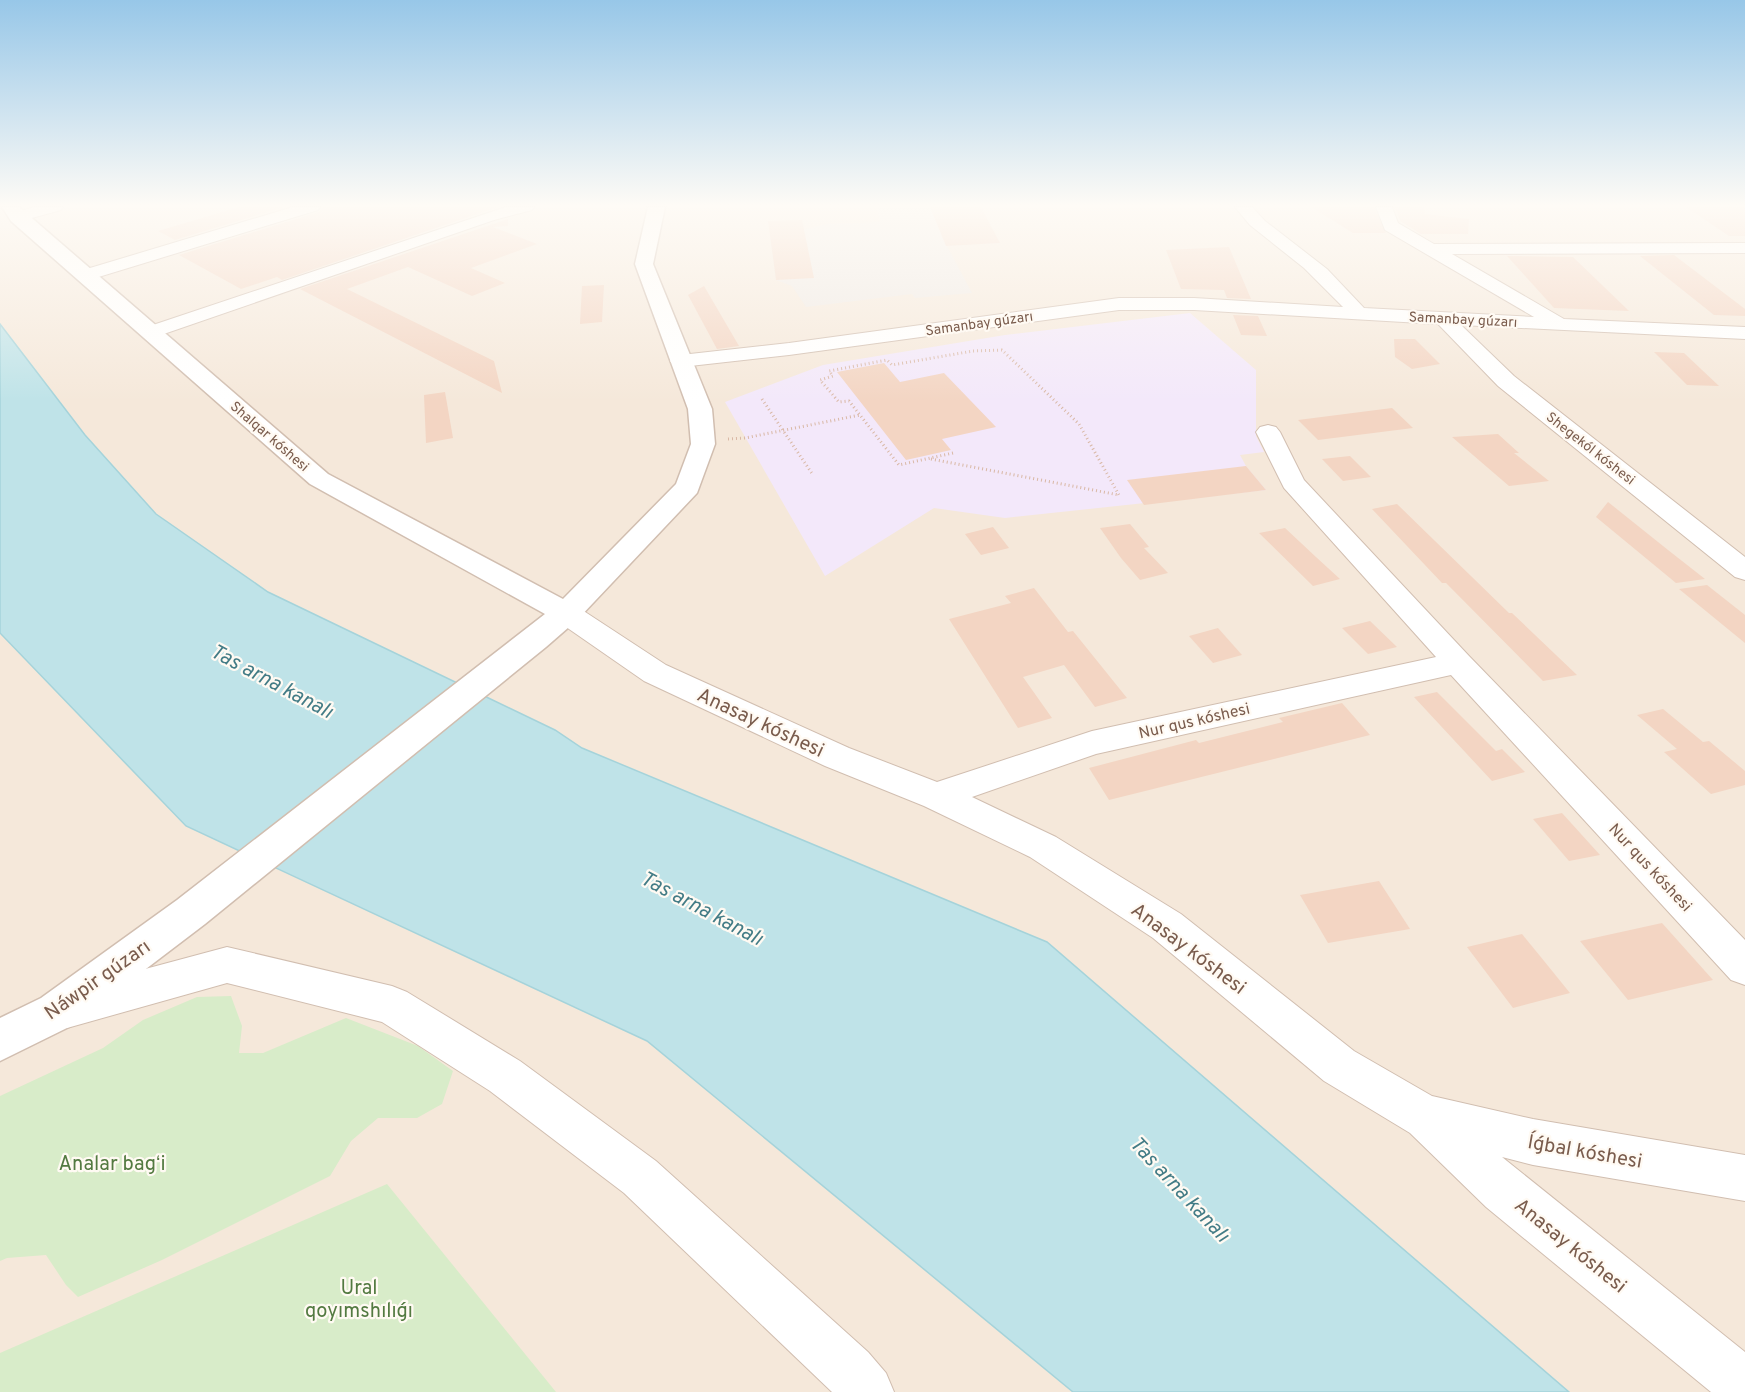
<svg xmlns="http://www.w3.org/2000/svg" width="1745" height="1392" font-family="Overpass,sans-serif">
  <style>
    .residential { fill: #f5e8da }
    .industrial { fill: #efe9e4 }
    .education { fill: #f3e8fa }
    .green { fill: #d8ecc9 }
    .water { fill: #bfe3e8; stroke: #a5d3da; stroke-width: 1.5 }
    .building { fill: #f3d5c3 }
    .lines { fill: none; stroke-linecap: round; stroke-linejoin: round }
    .minor-casing { stroke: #d1beb0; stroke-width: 2 }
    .tertiary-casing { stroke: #d1beb0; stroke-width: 3 }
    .path { stroke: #d9b8a5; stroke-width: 3; stroke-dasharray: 1 3; stroke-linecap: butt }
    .minor { fill: #fff; fill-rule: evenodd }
    .tertiary { fill: #fff; fill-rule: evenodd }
    .labels { text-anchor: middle; stroke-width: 4.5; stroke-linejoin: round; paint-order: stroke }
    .far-street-label { font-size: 14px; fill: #7a5c4d; stroke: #fffaf3 }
    .street-label { font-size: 16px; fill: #7a5c4d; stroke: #fffaf3 }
    .near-street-label { font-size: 20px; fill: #7a5c4d; stroke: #fffaf3 }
    .near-park-label { font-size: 20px; fill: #537a41; stroke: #fffaf3 }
    .near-water-label { font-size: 21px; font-style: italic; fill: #437c86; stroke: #fffaf3 }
  </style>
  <rect width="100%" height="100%" fill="#fdf6ec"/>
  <!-- residential -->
  <rect class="residential" x="0" y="207" width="1745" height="1185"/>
  <!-- industrial -->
  <polygon class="industrial" points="877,207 981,207 1000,243 947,246 972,293 915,298 912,294 806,307 792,286 776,280 770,238 827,224 880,222"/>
  <!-- education -->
  <polygon class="education" points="1190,313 1256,370 1256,436 1264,452 1240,455 1246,466 1266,490 1005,518 934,508 825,576 725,402 823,365 1005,335"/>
  <!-- green -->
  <g class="green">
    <polygon points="231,996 242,1026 239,1053 263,1053 346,1018 418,1046 453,1071 442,1104 417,1118 378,1118 351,1141 330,1176 162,1260 78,1297 66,1285 46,1255 7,1258 0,1261 0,1096 103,1048 143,1020 197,997"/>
    <polygon points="387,1184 556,1392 0,1392 0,1353"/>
  </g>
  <!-- water -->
  <polygon class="water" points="0,324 85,435 156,514 268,592 555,730 582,748 1047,942 1569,1392 1073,1392 647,1041 186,826 0,633"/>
  <!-- building -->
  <g class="building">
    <polygon points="239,207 284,207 175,240 158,231"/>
    <polygon points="322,207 498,207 282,280 277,277 241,289 179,255 319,212"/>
    <polygon points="930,207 981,207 1000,243 946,246"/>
    <polygon points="1311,207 1374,207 1386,233 1353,233"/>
    <polygon points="1395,207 1424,207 1425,214 1469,219 1468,234 1421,234 1400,221"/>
    <polygon points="1686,207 1745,207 1745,236 1729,236"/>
    <polygon points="508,219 508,226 493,227 537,244 471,268 505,283 472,296 408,267 347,289 494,361 502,393 300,289"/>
    <polygon points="802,220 814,278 776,280 768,221"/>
    <polygon points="1229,247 1251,299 1227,298 1224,290 1181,289 1166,250"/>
    <polygon points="1674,255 1745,309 1745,316 1714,315 1640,256"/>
    <polygon points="1507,256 1573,257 1629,311 1554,308"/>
    <polygon points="604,285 602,322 580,324 582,286"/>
    <polygon points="704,286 739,346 717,349 688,295"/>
    <polygon points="1233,315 1258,316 1267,336 1241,335"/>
    <polygon points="1394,339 1415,339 1440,364 1412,369 1395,357"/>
    <polygon points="1654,352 1684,353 1719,386 1687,385"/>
    <polygon points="884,363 900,382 944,373 996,427 942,439 951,450 906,460 837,372"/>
    <polygon points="445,392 453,438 426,443 424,395"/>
    <polygon points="1392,408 1413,428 1318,440 1298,420"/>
    <polygon points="1498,434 1519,453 1514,453 1549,481 1509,486 1452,437"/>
    <polygon points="1350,456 1371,477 1343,481 1322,459"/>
    <polygon points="1246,466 1266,490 1144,505 1127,480"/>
    <polygon points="1608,502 1668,550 1705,579 1676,583 1596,517"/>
    <polygon points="1397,504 1509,613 1512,613 1577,675 1543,681 1446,583 1442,583 1372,509"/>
    <polygon points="1130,524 1149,547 1144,548 1168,573 1140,580 1121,558 1100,528"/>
    <polygon points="993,527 1009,548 981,555 965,534"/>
    <polygon points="1285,528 1316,557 1340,579 1313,586 1259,533"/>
    <polygon points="1707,585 1745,615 1745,643 1679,589"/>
    <polygon points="1034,588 1068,632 1073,631 1127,698 1095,707 1064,665 1023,677 1052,718 1018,728 949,619 1011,603 1005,596"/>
    <polygon points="1370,621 1397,647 1368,654 1342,628"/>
    <polygon points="1218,628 1242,655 1213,663 1189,636"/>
    <polygon points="1437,692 1496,751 1502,749 1525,772 1492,781 1414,697"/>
    <polygon points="1342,703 1370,735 1109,800 1089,768 1196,740 1199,743 1283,722 1279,718"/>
    <polygon points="1663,709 1703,742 1709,741 1745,771 1745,785 1711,794 1664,752 1677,749 1637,715"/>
    <polygon points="1562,813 1600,855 1569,861 1533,819"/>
    <polygon points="1379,881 1410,929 1328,943 1300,895"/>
    <polygon points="1662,923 1713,980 1628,1000 1580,941"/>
    <polygon points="1522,934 1540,956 1570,993 1513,1008 1467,947"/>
  </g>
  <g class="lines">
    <defs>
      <g id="minor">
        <polygon points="35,207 63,207 61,210 17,222 9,217 11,214"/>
        <polygon points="293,207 320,207 318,210 92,279 80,279 77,275 80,271"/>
        <polygon points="506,207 534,207 532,210 494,220 158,336 144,336 141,332 144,328"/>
        <polygon points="1235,207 1252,207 1265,221 1327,269 1364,308 1534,317 1385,230 1376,207 1392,207 1398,223 1434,244 1745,243 1745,253 1452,254 1564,319 1745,327 1745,339 1461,325 1514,376 1745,557 1745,580 1735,577 1498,386 1438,324 1194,310 1119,310 789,355 681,367 674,365 670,361 674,357 681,355 789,343 1119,298 1194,298 1343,307 1304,268 1250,225"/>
        <polygon points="1268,425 1276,427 1280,432 1304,480 1469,656 1745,940 1745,985 1731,980 1451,675 1096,754 972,797 1056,837 1181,914 1354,1051 1432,1096 1533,1119 1745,1155 1745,1201 1533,1165 1502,1157 1745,1352 1745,1392 1711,1392 1486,1207 1410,1133 1324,1081 1153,938 1030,857 924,806 825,766 644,681 556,620 552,613 556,606 566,604 576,606 666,665 849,748 937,782 1092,731 1436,657 1284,488 1256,432 1260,427"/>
        <polygon points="227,947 392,986 407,992 520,1061 656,1161 868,1352 886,1373 894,1392 832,1392 624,1193 490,1091 382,1022 227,983 67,1028 52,1023 46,1009 52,995 67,990"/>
      </g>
      <polygon id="tertiary" points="2,207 19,207 328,474 563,599 676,484 691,444 688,409 635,264 648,207 665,207 653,264 712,409 715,444 697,493 577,620 546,647 205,924 71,1026 0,1061 0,1018 41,998 177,900 545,614 310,484 11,221"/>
    </defs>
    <!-- minor casing -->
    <use href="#minor" class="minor-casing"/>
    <!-- tertiary casing -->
    <use href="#tertiary" class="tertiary-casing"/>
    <!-- path -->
    <g class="path">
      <polyline points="762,399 813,475"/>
      <polyline points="728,439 745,438 860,415"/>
      <polyline points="953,453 899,465 849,401 839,402 820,380 833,376 829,371 887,360 892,365 973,351 1002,350 1079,424 1119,495"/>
      <polyline points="931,459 1119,495"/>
    </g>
    <!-- minor -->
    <use href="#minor" class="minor"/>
    <!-- tertiary -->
    <use href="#tertiary" class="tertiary"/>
  </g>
  <!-- sky -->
  <linearGradient id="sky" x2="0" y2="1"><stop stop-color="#97c7e8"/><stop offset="0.51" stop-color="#fefbf6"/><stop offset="1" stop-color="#fefbf6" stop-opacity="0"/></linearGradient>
  <rect width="1745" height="402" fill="url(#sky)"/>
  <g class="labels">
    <!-- far-street labels -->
    <g class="far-street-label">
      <text transform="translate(1463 319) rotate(3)" y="5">Samanbay gúzarı</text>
      <text transform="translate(979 323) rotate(-8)" y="5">Samanbay gúzarı</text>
      <text transform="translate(270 436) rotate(41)" y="5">Shalqar kóshesi</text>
      <text transform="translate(1591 448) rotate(38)" y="5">Shegekól kóshesi</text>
    </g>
    <!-- street labels -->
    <g class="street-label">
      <text transform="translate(1194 720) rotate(-13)" y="6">Nur qus kóshesi</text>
      <text transform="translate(1651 867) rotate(47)" y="6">Nur qus kóshesi</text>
    </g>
    <!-- near-street labels -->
    <g class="near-street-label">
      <text transform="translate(761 722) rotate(25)" y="7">Anasay kóshesi</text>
      <text transform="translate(1189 948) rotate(37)" y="7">Anasay kóshesi</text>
      <text transform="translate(97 979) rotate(-35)" y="7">Náwpir gúzarı</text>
      <text transform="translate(1585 1151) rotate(10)" y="7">Íǵbal kóshesi</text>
      <text transform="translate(1571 1245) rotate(39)" y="7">Anasay kóshesi</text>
    </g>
    <!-- near-park labels -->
    <g class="near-park-label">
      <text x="112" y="1170">Analar bagʻi</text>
      <text x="359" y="1294">Ural<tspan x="359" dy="23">qoyımshılıǵı</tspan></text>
    </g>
    <!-- near-water labels -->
    <g class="near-water-label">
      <text transform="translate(272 681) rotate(28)" y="7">Tas arna kanalı</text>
      <text transform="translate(702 908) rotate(28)" y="7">Tas arna kanalı</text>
      <text transform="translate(1180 1189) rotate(47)" y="7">Tas arna kanalı</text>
    </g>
  </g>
</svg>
